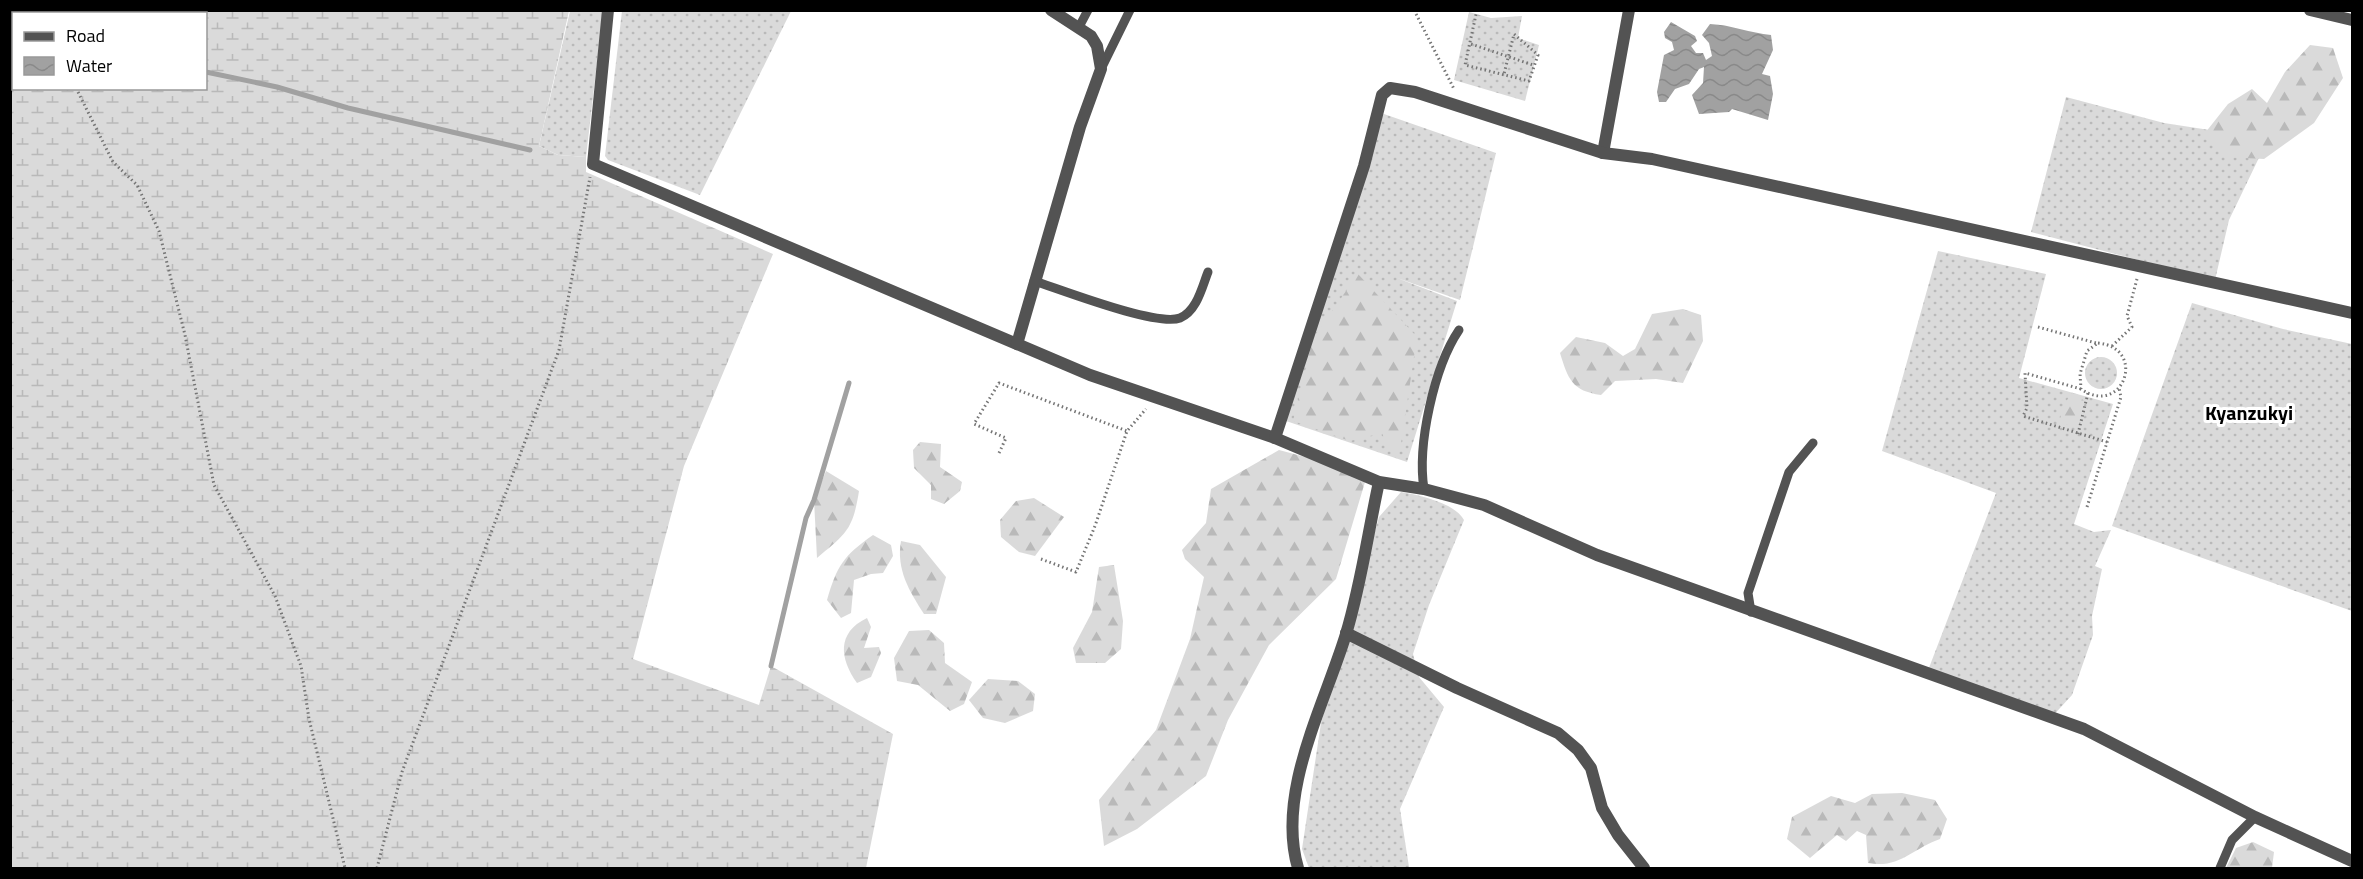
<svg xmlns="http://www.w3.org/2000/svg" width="2363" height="879" font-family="'Titillium Web',sans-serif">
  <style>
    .grass { fill: url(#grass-dots) }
    .forest { fill: url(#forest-firs) }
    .wetland { fill: url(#wetland-marsh) }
    .water { fill: url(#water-waves) }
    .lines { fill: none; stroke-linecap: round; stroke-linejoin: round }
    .stream { stroke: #a1a1a1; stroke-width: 5 }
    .path { stroke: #757575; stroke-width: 3; stroke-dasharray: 1.5 3; stroke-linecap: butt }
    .lane { stroke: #535353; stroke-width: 9 }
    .street { stroke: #535353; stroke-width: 12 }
    .labels { text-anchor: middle; stroke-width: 6; stroke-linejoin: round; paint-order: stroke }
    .quarter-label { font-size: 20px; font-weight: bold; fill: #000; stroke: #fff }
  </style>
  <defs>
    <pattern id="grass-dots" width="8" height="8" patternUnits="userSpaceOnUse" patternTransform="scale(1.5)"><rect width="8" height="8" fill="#dadada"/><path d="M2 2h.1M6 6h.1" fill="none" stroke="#b9b9b9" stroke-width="1.8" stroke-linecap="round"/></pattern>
    <pattern id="forest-firs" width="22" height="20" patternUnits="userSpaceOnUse" patternTransform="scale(1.5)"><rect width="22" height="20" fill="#dadada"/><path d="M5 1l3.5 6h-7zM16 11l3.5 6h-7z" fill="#b9b9b9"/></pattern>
    <pattern id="wetland-marsh" width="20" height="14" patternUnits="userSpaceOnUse" patternTransform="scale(1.5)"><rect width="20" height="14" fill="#dadada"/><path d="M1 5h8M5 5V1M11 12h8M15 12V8" fill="none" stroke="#b9b9b9"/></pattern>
    <pattern id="water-waves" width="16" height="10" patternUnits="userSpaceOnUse" patternTransform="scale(1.5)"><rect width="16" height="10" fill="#a1a1a1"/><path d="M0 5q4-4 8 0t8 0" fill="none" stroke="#898989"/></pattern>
  </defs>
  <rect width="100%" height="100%" fill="#fff"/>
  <!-- grass -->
  <g class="grass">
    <polygon points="570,11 603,11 586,157 558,155 539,146"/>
    <polygon points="622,11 791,11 700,195 608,160 605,156"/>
    <polygon points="1469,12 1491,18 1522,16 1518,38 1539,45 1525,101 1454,80"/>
    <polygon points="2066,97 2164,123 2268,139 2229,220 2215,280 2031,232"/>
    <polygon points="1384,114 1496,153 1460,300 1397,278 1457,301 1407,462 1286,421 1376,118"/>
    <polygon points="1938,251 2046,274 2019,378 2113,404 2074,524 2094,532 2111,530 2095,566 2102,569 2092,616 2093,635 2072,695 2049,720 1927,673 1996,493 1882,451"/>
    <polygon points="2192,303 2283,329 2352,344 2352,611 2112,526"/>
    <circle cx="2101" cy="373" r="16"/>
    <path d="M1401 492C1419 495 1455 503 1464 520L1429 605 1413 654 1419 677 1444 707 1400 809 1409 867 1309 868 1302 849 1321 723 1379 517Z"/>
  </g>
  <!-- forest -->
  <g class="forest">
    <polygon points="2310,45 2333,48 2343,78 2314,123 2264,159 2226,157 2205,133 2228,104 2252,89 2267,103 2285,72"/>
    <polygon points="1358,274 1417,337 1400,450 1389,451 1382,433 1350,441 1293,421 1313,338"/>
    <path d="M1683 309 1701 315 1703 341 1683 383 1656 379 1615 381 1601 395C1572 391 1568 379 1560 353L1576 337 1605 343 1623 356 1635 349 1652 314Z"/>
    <polygon points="2072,393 2077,394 2085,402 2078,428 2059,422 2065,403"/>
    <polygon points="920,442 941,444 940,467 962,482 960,491 944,504 931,499 931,485 914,468 913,450"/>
    <polygon points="1279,450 1343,467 1365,482 1336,579 1269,645 1228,720 1206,776 1137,829 1104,846 1099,800 1156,730 1190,639 1204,577 1185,559 1182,550 1206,523 1211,489"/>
    <path d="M826 471 859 491C853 529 847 533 817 558L814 500Z"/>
    <polygon points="1034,498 1064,517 1035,556 1019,552 1001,537 1000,520 1016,501"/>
    <path d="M873 535 891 545 893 556 883 573 871 574 854 580 851 613 841 618 827 600C837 566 843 556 873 535Z"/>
    <path d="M901 541 920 545 946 577 936 614H924C909 591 896 569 901 541Z"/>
    <polygon points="1114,565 1123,621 1121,649 1105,663 1076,663 1073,648 1092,612 1099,567"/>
    <path d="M867 618 871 627 864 648 879 647 881 653 871 677 857 683C840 659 836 633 867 618Z"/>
    <polygon points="929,630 944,643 945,663 972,682 964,704 950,711 918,685 897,681 894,658 909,631"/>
    <polygon points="988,679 1018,681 1035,694 1033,711 1005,723 983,718 969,700"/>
    <path d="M1902 793 1935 800 1947 819 1940 839C1912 849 1899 869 1868 863L1866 835 1857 831 1846 841 1837 835 1810 858 1787 839 1792 817 1831 796 1855 803 1872 794Z"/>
    <polygon points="2253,842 2274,852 2272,868 2226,868 2236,848"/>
  </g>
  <!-- wetland -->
  <polygon class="wetland" points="11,10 569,11 539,146 558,155 586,157 586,172 773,254 684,466 633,659 759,705 771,666 893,734 866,868 11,868 11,36 13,37 14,88 206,88 206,14 14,14 13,18 11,18"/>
  <!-- water -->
  <path class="water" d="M1671 22 1695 36 1697 41 1691 46 1696 53H1703L1706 60 1712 56 1709 43 1702 35 1710 24C1732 25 1750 33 1771 35L1773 50 1762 74 1770 76 1773 94 1768 120 1732 109 1729 112 1699 114 1692 95 1703 83 1704 67 1699 69 1689 84 1675 89 1666 102H1659L1657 92 1664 55 1674 50 1672 42 1665 38 1664 32Z"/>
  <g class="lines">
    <!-- stream -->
    <g class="stream">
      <polyline points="206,72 277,87 348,108 530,150"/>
      <polyline points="771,666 806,518 814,500 849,383"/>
    </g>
    <!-- path -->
    <g class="path">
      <polyline points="1414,10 1454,89"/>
      <polyline points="1477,10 1465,65 1529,81 1538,55 1514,34 1504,74"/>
      <polyline points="89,14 90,10"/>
      <polyline points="10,26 14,27"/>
      <polyline points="1471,44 1533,65"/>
      <polyline points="76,88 113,162 137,185 159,231 185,335 214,485 275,596 301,666 309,719 345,868"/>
      <polyline points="2038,327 2096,343"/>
      <path d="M2098 343C2148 348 2123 418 2081 389L2080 374 2087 351Z"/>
      <polyline points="2112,346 2132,327 2127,316 2137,279"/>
      <polyline points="2081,389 2025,373 2027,408 2023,416 2107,442"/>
      <polyline points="2078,434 2088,393"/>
      <polyline points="999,453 1006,438 974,424 999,383 1127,431"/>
      <polyline points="2087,507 2121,397 2119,388"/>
      <polyline points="1041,559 1076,572 1095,526 1127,431 1146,409"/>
      <polyline points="377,868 402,772 559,350 590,177"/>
    </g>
    <!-- lane -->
    <g class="lane">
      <polyline points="1079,27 1088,10"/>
      <polyline points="1101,69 1130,10"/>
      <path d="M1034 281C1062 290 1157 327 1180 318 1197 311 1202 287 1208 272"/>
      <path d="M1424 489C1417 445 1434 367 1459 330"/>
      <polyline points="1751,612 1748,593 1789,472 1813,443"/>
      <polyline points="2220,868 2232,840 2255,817"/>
    </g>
    <!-- street -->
    <g class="street">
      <polyline points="608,10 593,164 1090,375 1275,438 1379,482 1424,489 1484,505 1597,555 2084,729 2255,817 2352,861"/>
      <polyline points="2310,10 2352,20"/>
      <polyline points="1603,153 1629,10"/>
      <polyline points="1017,344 1080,127 1101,69 1097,46 1091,36 1051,10"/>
      <polyline points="1275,438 1364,166 1382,95 1390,88 1415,92 1603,153 1652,159 2352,313"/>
      <polyline points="1346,633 1457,688 1558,733 1578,750 1591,768 1602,808 1618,835 1644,868"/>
      <path d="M1298 868C1276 793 1324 706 1346 634 1361 585 1368 532 1379 482"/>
    </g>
  </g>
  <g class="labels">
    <!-- quarter labels -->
    <g class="quarter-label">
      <text x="2249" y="420">Kyanzukyi</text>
    </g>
  </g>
  <!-- border -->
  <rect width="2363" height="879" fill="none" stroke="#000000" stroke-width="24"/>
  <!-- legend -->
  <rect x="12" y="12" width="195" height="78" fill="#ffffff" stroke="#999999" stroke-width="1.5"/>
  <rect x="24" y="32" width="30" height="9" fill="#535353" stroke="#999999" stroke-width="1.5"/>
  <text x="66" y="42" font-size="18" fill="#000000">Road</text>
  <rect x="24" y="57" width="30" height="18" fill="url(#water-waves)" stroke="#999999" stroke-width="1.5"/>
  <text x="66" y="72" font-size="18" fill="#000000">Water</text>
</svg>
